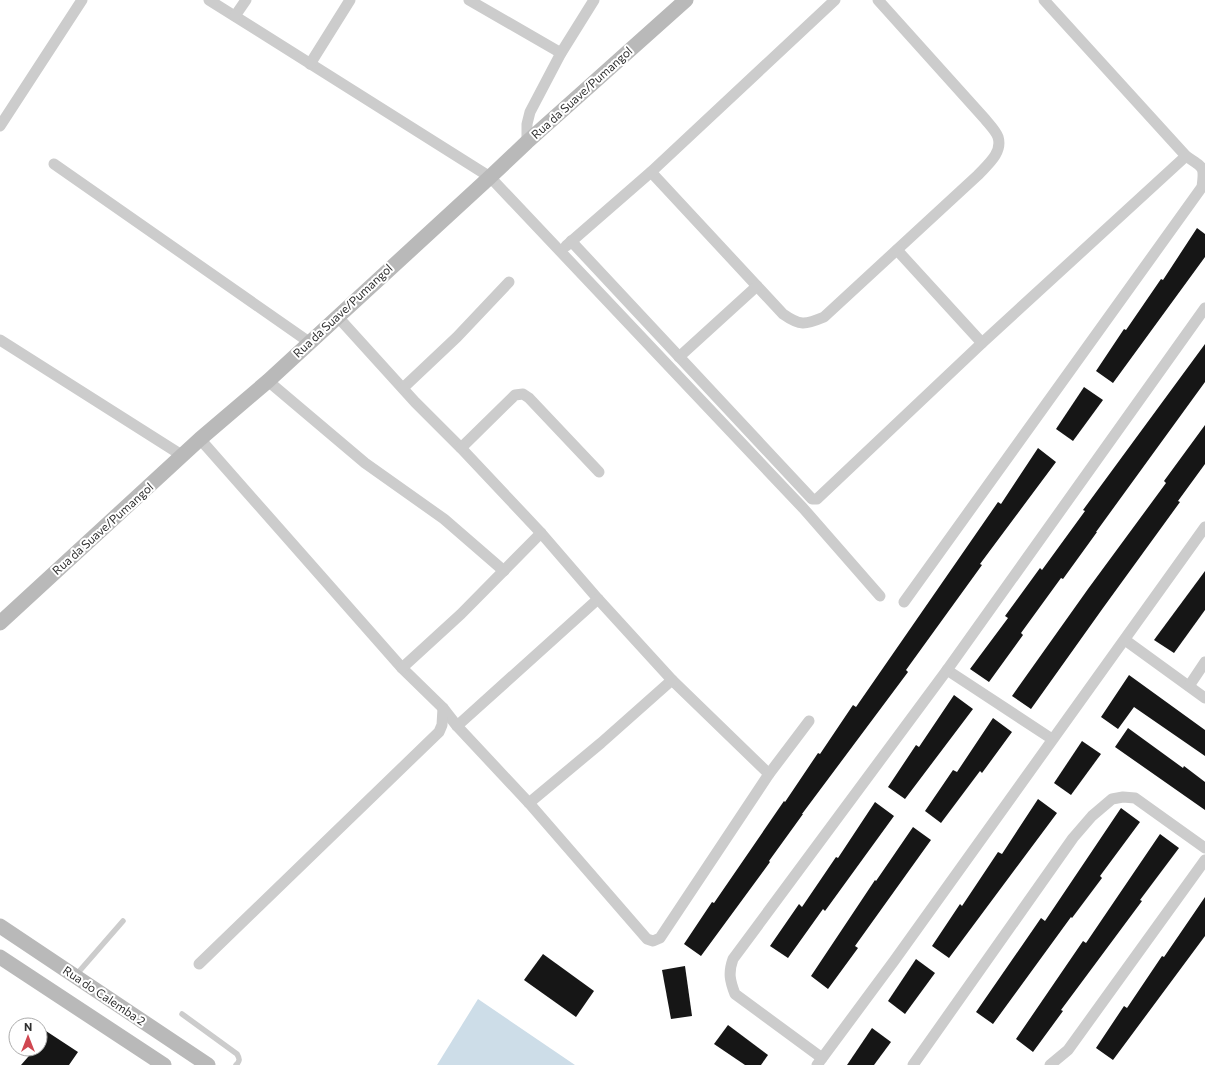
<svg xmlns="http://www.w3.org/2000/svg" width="1205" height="1065" font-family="Commissioner,sans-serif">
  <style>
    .water { fill: #cddde8 }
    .building { fill: #161616 }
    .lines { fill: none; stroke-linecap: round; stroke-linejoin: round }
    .lane { stroke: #ccc; stroke-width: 5.5 }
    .street { stroke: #ccc; stroke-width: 11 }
    .secondary { stroke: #b9b9b9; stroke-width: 15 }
    .labels { text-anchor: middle; stroke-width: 4; stroke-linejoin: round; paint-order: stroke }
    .street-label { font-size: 12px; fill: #2f2f2f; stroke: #fff }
  </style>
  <rect width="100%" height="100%" fill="#fff"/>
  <!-- water -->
  <polygon class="water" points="478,999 575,1065 437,1065"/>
  <!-- building -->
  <g class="building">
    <polygon points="1197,228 1205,234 1205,257 1113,383 1096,371 1124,329 1126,330 1161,279 1163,280"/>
    <polygon points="1205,344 1205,382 1096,532 1097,532 1063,579 1061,578 1021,633 1023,635 989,682 970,669 1008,618 1005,616 1040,568 1042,570 1085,511 1083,510"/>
    <polygon points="1084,387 1103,400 1073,441 1056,429"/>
    <polygon points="1205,425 1205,464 1178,501 1180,502 1103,608 1031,709 1012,696 1088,589 1166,483 1164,481"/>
    <polygon points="1038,448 1056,462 980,564 982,565 906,670 908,672 802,814 803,814 769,861 770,862 701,956 684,944 712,902 714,903 784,801 785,802 818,753 820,754 853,705 856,707 998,502 1001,504"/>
    <polygon points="1205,571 1205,610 1174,653 1154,640"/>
    <polygon points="1129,675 1205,730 1205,756 1134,707 1118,729 1101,717"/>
    <polygon points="954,695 973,709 905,799 888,787 916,745 919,747"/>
    <polygon points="993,718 1012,732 982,773 980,771 941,823 925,811 953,770 957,772"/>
    <polygon points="1128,728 1183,768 1184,766 1205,782 1205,810 1115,747"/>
    <polygon points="1082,741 1101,754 1071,795 1054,783"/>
    <polygon points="1038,799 1057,813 949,958 932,946 960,904 962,906 998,852 1002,854"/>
    <polygon points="875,802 894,816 825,911 823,909 788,958 770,946 799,904 802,907 836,857 838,858"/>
    <polygon points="1121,808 1140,822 1100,876 1102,878 1072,918 1071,917 993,1024 976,1012 1041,918 1045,921"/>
    <polygon points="913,827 931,840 855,946 858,948 828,989 811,976 875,880 876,881"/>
    <polygon points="1160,834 1179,848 1140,900 1142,901 1061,1010 1063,1011 1033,1052 1016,1039 1083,941 1086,943"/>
    <polygon points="1205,897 1205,936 1113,1060 1096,1048 1124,1006 1127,1008 1162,956 1164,957"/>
    <polygon points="543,954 594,991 576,1017 524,980"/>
    <polygon points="916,959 935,973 905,1014 888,1001"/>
    <polygon points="685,966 692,1016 671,1019 662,970"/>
    <polygon points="728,1025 768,1055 761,1065 745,1065 714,1044"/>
    <polygon points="872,1028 891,1042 874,1065 847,1065"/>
    <polygon points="46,1031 78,1052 69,1065 21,1065 35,1049 40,1049 40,1038"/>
  </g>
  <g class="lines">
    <!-- lane -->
    <g class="lane">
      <polyline points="76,975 123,921"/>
      <path d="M182 1014 237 1054C240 1059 240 1061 236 1065"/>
    </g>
    <!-- street -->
    <g class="street">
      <polyline points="209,0 490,177 803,508 880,596"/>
      <polyline points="469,0 561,53"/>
      <polyline points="235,16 246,0"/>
      <polyline points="310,64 350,0"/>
      <polyline points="0,126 82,0"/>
      <polyline points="527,142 527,124 530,112 561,53 594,0"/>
      <polyline points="54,164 309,342"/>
      <path d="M651 172 783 314C800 326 805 325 824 317L978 175C987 165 1003 153 998 137 996 131 989 124 985 119L878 0"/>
      <polyline points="571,241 812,499 817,499 982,343 1186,156"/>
      <polyline points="566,246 651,172 835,0"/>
      <polyline points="897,250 982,343"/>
      <polyline points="337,316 415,402 461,448 541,533 598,599 672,680 769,774"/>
      <polyline points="0,340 183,456"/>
      <polyline points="679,357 757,286"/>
      <polyline points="268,381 365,463 444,519 504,571"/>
      <polyline points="403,388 457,337 509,282"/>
      <polyline points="200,439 402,668 443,708 457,726 529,803 647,939 653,941 660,938 769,774 809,721"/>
      <polyline points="461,448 515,395 523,394 529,398 599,472"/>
      <path d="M904 602 1202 187C1205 165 1203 168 1186 156L1044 0"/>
      <polyline points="1125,640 1205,698"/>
      <polyline points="402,668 461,614 541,533"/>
      <polyline points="947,670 1052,739"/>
      <polyline points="1189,686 1205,662"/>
      <polyline points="457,726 598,599"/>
      <polyline points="529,803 601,743 672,680"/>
      <polyline points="199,964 439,732 442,725 443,708"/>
      <path d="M822 1058 735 994C730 981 728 973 733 959L947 670 1205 308"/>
      <polyline points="817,1065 894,961 1205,527"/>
      <polyline points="913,1065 1073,838 1092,816 1112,799 1123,797 1135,798 1205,848"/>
      <polyline points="1050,1065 1068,1050 1205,860"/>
    </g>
    <!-- secondary -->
    <g class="secondary">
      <polyline points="0,623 200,439 268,381 490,177 527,142 686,0"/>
      <polyline points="0,926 208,1065"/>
      <polyline points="0,957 164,1065"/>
    </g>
  </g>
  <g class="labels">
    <!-- street labels -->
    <g class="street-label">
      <text transform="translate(582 93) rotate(-42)" y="4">Rua da Suave/Pumangol</text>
      <text transform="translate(343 311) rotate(-43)" y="4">Rua da Suave/Pumangol</text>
      <text transform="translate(103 529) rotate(-42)" y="4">Rua da Suave/Pumangol</text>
      <text transform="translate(104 996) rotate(34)" y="4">Rua do Calemba 2</text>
    </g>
  </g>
  <!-- north arrow -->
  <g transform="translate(28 1037)"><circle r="19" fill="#ffffff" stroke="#acacac"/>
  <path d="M0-3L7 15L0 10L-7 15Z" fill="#d04751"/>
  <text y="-6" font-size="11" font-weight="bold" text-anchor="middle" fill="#2f2f2f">N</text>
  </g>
</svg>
